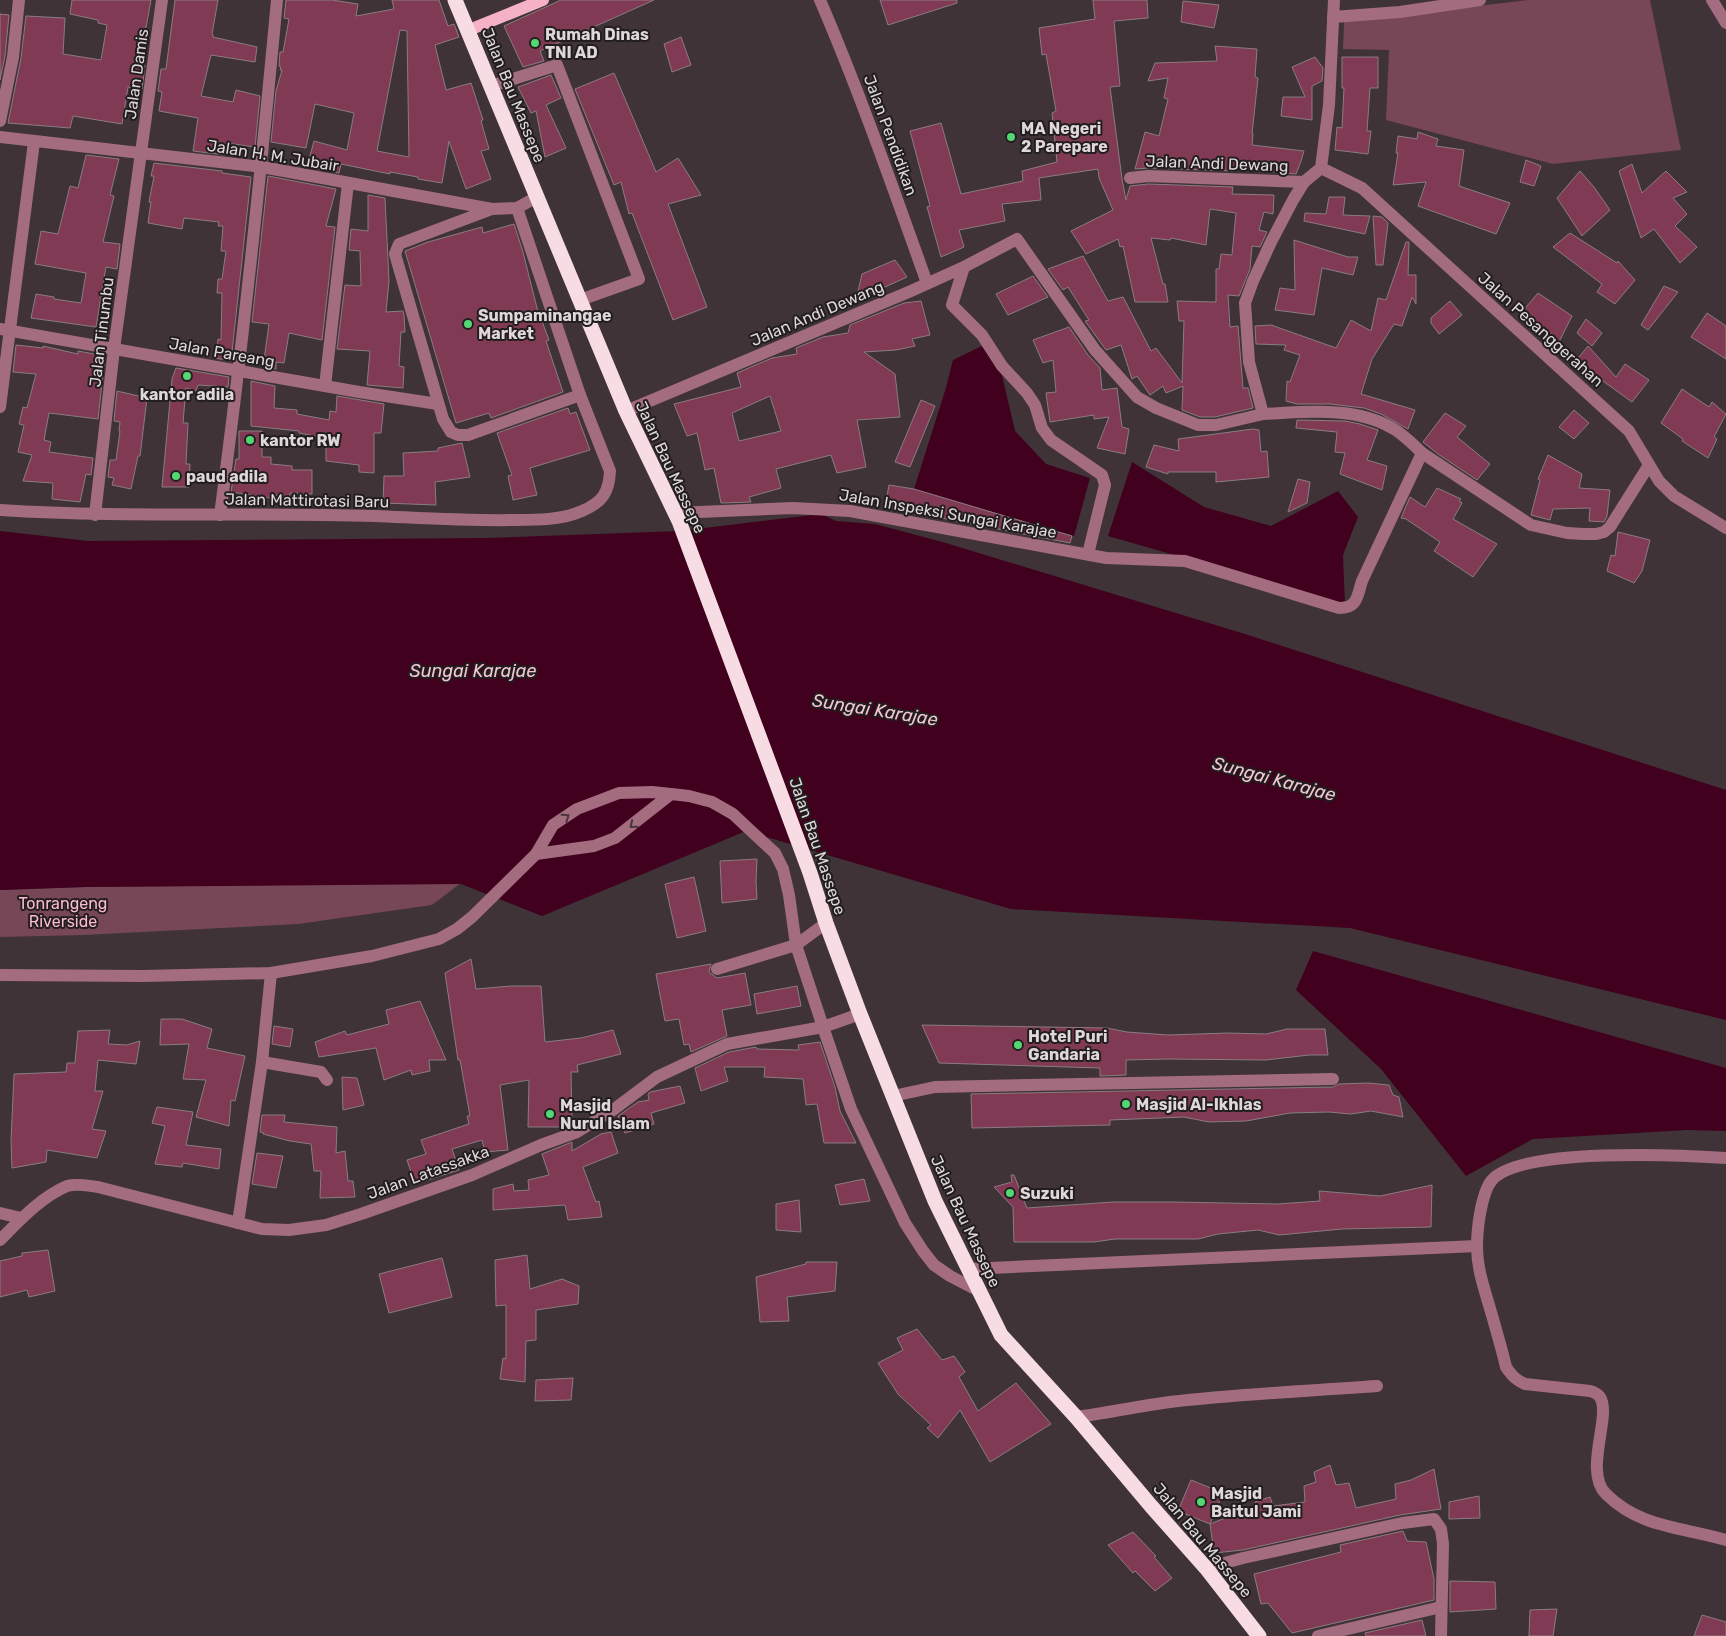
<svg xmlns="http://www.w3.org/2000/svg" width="1726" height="1636" font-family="Rubik,sans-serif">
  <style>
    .green { fill: #774657 }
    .water { fill: #41001e }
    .building { fill: #813a54; stroke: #8a7c80; fill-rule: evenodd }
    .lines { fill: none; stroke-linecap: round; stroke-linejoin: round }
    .minor { stroke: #a46d7f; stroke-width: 12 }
    .major { stroke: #f5b2c7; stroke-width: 12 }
    .highway { stroke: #f8dce4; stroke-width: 15 }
    .oneway { stroke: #49353b }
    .poi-dot { fill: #53d673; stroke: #221d1e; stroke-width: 2 }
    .labels { text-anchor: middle; stroke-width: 4; stroke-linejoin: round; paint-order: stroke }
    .poi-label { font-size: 16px; font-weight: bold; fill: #dfd7d9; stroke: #221d1e; text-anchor: start }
    .street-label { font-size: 16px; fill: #dfd7d9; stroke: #221d1e }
    .park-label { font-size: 16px; fill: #fcbace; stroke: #221d1e }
    .water-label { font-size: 18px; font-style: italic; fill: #f3c6d3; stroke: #221d1e }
  </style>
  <rect width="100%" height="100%" fill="#3f3337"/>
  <!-- green -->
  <g class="green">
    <polygon points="1528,0 1650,0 1681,150 1553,164 1386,120 1389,50 1343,49 1344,22"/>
    <polygon points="461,883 432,905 298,924 84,935 0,937 0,890 86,887"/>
  </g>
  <!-- water -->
  <g class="water">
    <polygon points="982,346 1002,375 1015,431 1046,464 1090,478 1074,536 914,489 945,391 953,360"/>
    <polygon points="1132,462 1204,507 1271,526 1338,491 1358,517 1343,555 1345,604 1108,536"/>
    <polygon points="821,514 836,521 875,524 946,543 1245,634 1726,790 1726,1020 1350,928 1011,909 746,831 542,916 461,884 86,887 0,890 0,531 88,541 486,538 680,531"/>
    <polygon points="1313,951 1726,1068 1726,1131 1687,1130 1533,1139 1466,1176 1381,1069 1296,990"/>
  </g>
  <!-- building -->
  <g class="building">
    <polygon points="72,0 151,0 139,66 145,66 142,89 128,87 122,124 73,116 70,128 8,123 21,58 26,16 65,18 63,54 101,60 107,25 98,23 98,20 70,14"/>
    <polygon points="175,0 218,0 212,34 213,35 213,37 257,47 255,62 211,55 201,96 233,102 236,90 260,96 255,147 226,143 225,155 193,151 198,118 159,111 162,92 158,91 161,69 166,69"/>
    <path d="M286 0H332L358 4 356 16 394 9 392 0H439L448 26 454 24 459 37 435 45 446 90 471 83 483 120 481 121 489 149 481 151 491 179 466 189 449 141 442 183 418 179V177L390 172V174L341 164 339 173 307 167 314 141 347 150 354 113 315 104 306 148 271 142 276 91 282 70H280L281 67 279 66 280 52H283L289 19 284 18ZM400 30 407 31 409 157 377 151Z"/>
    <polygon points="561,0 654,0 540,51 544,61 523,67 504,26"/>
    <polygon points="880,0 957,0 957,3 888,25"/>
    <polygon points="1093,0 1147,0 1148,18 1114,21 1120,86 1110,87 1122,179 1126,200 1130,186 1148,184 1233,187 1232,194 1274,195 1273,214 1264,212 1259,230 1267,232 1260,247 1252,246 1250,269 1239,296 1228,295 1230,327 1238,326 1243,388 1248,388 1253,408 1215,417 1200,417 1182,410 1183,386 1166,393 1163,386 1150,395 1137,376 1132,379 1121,345 1106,350 1085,321 1089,320 1068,287 1063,290 1048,269 1083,256 1108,301 1123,297 1151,351 1156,348 1182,383 1184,321 1179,321 1177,301 1216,302 1216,269 1219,269 1221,254 1232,255 1236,213 1210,209 1206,245 1171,238 1170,240 1151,238 1163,284 1165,284 1168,302 1135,302 1123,246 1120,247 1118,239 1086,254 1071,231 1113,210 1099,178 1098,169 1039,178 1041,200 1002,204 1005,221 959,230 964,247 941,257 927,207 930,206 910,131 941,123 961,194 1023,181 1022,171 1057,162 1052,113 1056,111 1046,54 1042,55 1039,28 1095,19"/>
    <polygon points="1183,1 1219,5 1214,28 1181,22"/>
    <polygon points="0,14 9,15 5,56 0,80"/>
    <polygon points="681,37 691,65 672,72 664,44"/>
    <polygon points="1215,46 1257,49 1255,77 1258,78 1252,134 1253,134 1252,145 1304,151 1301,161 1296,174 1236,168 1235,171 1148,168 1135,169 1145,132 1159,136 1168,99 1164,98 1168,78 1148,81 1155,63 1217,61"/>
    <polygon points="1315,57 1323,68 1322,81 1312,86 1312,120 1281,116 1283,97 1305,97 1292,67"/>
    <polygon points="1342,57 1378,57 1378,88 1370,88 1367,131 1371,131 1368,154 1335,150 1337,127 1342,128 1344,88 1342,88"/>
    <polygon points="614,73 656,172 678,158 701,195 668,204 707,307 673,320 632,213 629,214 621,182 614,185 575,89"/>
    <polygon points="551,75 561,98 546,105 566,148 545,157 536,111 531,113 518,87"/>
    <polygon points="1418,132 1438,139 1436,146 1464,150 1459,186 1510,203 1496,234 1418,206 1426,182 1393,185 1398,153 1396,153 1398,136 1417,139"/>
    <polygon points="86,155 119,159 110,195 114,196 103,242 120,244 117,269 106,267 96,327 31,318 36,294 54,297 54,299 81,303 86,273 35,264 41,231 58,234 70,186 78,188"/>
    <polygon points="1526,160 1541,166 1534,186 1520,182"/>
    <polygon points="154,163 222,171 222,173 251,177 231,361 215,358 218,339 221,340 222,293 217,293 218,279 222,279 226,251 221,251 223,226 218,226 219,222 184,218 182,229 148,223 151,202 149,202 154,176 151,176"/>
    <polygon points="1632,164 1642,193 1666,171 1687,192 1673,198 1687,214 1675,226 1697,247 1680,263 1654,229 1641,238 1619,171"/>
    <polygon points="1580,171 1594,187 1610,210 1582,236 1557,198"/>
    <polygon points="268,176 336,189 326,226 335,227 322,340 289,333 284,363 276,362 276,369 263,367 269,324 252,322"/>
    <polygon points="368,195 385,198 389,281 386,312 403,311 404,315 405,332 401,332 399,366 404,367 403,388 367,385 370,351 337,349 345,285 361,286 360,251 349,250 351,229 368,231"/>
    <polygon points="1329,197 1345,197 1343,215 1370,216 1365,234 1304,221 1305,213 1326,214"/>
    <polygon points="1373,216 1382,217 1388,223 1383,265 1376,265"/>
    <polygon points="514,224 523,252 537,308 549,340 546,341 563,392 491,418 489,413 456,423 405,251 428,242 482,227 483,233"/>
    <polygon points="1570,233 1617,263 1618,261 1635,280 1615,304 1597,292 1602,284 1553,247"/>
    <polygon points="1294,240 1348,257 1358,257 1353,275 1322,268 1314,315 1275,310 1280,288 1295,290"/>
    <polygon points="1406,242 1409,242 1408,275 1416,275 1416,304 1412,297 1402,326 1394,324 1372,359 1361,394 1415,410 1408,429 1381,414 1364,408 1330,404 1297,404 1286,401 1287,381 1290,382 1300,355 1284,350 1286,345 1256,344 1255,326 1271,325 1336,348 1351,320 1371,331 1378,298 1386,300"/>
    <polygon points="895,260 907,277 856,300 862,274"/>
    <polygon points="1033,276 1048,297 1008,315 996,294"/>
    <polygon points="1664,286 1678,292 1648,330 1641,325"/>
    <polygon points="1538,293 1572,316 1558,344 1522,312"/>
    <path d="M921 301 930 335 912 339 915 346 896 350 864 352 895 374 900 417 857 420 866 467 837 473 831 455 776 469 781 488 749 497 751 502 721 503 714 468 705 470 697 433 687 436 674 404 741 387 737 373 772 358 797 354 796 348 823 337 848 333 850 325 904 303ZM770 396 781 431 739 441 732 413Z"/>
    <polygon points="1450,301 1462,315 1439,334 1431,323 1431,318"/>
    <polygon points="1707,313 1726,326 1726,359 1691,337"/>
    <polygon points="1586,319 1602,333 1592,346 1577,333"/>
    <polygon points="1069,327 1088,355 1100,368 1102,390 1117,388 1122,427 1129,429 1125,454 1097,448 1109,417 1094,419 1094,415 1050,422 1046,393 1056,392 1053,360 1043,363 1033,340"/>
    <polygon points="16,345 43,348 43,346 78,354 78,351 105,356 98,419 49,413 44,440 51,442 49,452 93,458 91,475 86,474 80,502 52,499 53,483 23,481 32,455 18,452 24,425 19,424 23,407 27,408 36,374 13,372"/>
    <polygon points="1588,346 1616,377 1625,364 1649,380 1632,402 1596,376 1593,380 1575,362"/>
    <polygon points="176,368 229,377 228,387 198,385 196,391 186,388 183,423 188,423 186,464 190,464 189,487 162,487 172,379"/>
    <polygon points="251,381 275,386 274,408 297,410 297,414 329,420 330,411 336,412 337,396 384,404 381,433 374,433 374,473 359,472 359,465 326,461 326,438 299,433 299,431 251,426"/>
    <polygon points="1682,389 1709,407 1712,402 1726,414 1714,437 1717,439 1708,458 1682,441 1683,439 1661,423"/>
    <polygon points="117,391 147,398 140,456 138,456 131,489 112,485 114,478 108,477 110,460 116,460 120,431 119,431 120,422 114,421"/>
    <polygon points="921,400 935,406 910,467 895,462"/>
    <polygon points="568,408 570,414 576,412 590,450 530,468 537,495 513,500 508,476 512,475 497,433"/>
    <polygon points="1574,410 1589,423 1574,439 1559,427"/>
    <polygon points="1445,413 1466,426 1457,437 1490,464 1477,480 1438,454 1423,442"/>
    <polygon points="1297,420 1345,421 1360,424 1378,430 1367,460 1387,466 1382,490 1340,474 1345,453 1335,452 1337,432 1296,428"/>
    <polygon points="1253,429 1259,430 1261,452 1267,451 1269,477 1216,482 1216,472 1168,472 1168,474 1146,467 1154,445 1179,451 1178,439"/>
    <polygon points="239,431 262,431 262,457 271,457 271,464 292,466 292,470 312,470 312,494 290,493 290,497 270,495 270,498 231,492 236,459 239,459"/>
    <polygon points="462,443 470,477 435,482 436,505 383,503 384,476 404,476 403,453 438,451 438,448"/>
    <polygon points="1548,455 1582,474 1579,488 1610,490 1607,516 1604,522 1589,521 1590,508 1553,509 1550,520 1531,515 1540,480 1538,479"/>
    <polygon points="1298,479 1310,482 1307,503 1288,512"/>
    <polygon points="889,485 914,489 1072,536 1070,543 885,507"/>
    <polygon points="1437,488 1461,499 1459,501 1462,503 1453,519 1497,544 1473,577 1434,551 1440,542 1406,519 1401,518 1410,497 1425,507"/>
    <polygon points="1618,532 1650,540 1642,571 1634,583 1607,571 1611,555 1615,556"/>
    <polygon points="757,859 756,881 757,899 722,903 720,861"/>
    <polygon points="694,877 706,931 677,938 665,884"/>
    <polygon points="471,959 476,989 511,986 541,986 545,1042 581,1038 613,1030 621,1054 577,1065 578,1072 571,1072 572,1125 568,1127 528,1127 529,1080 500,1085 508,1150 485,1152 482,1140 452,1149 459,1170 415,1184 407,1160 426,1154 421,1140 469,1124 467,1116 470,1116 460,1060 458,1060 445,973"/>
    <polygon points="711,964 709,972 717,978 745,973 751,1005 722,1010 727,1036 691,1052 689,1044 684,1045 679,1019 665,1021 656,974"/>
    <polygon points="797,986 801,1006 757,1014 754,994"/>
    <polygon points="420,1001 446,1060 429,1060 430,1071 412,1075 411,1070 384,1080 376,1048 319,1057 315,1042 345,1031 347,1035 389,1024 386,1010"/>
    <polygon points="161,1019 182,1019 212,1029 207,1048 245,1056 235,1101 231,1100 229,1126 196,1117 206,1080 183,1079 189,1044 160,1045"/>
    <polygon points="922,1025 1107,1028 1127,1032 1168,1035 1228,1033 1266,1034 1287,1029 1325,1029 1328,1055 1309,1055 1266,1060 1167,1059 1126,1060 1126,1075 1100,1076 1100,1068 939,1063"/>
    <polygon points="274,1026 293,1029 290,1047 272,1044"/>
    <polygon points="110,1030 108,1044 127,1045 140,1041 136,1064 98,1060 95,1091 103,1091 92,1129 106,1131 97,1158 47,1150 46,1162 12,1168 11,1141 14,1074 66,1072 67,1063 75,1063 78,1031"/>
    <polygon points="820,1042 835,1087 840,1111 856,1143 824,1143 817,1104 806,1105 803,1079 764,1077 765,1067 724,1067 728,1081 701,1091 695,1068 729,1052 756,1047 757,1049 799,1050 798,1045"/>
    <polygon points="342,1077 357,1078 364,1105 343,1110"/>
    <polygon points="1368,1083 1389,1085 1393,1095 1399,1097 1403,1117 1371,1111 1351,1114 1329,1112 1290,1113 1246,1121 1209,1122 1184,1117 1160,1118 1110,1120 1110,1125 972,1128 971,1094 1333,1087 1339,1084"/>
    <polygon points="680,1086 685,1103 651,1113 654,1124 625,1133 618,1116 621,1114 638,1102 649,1100 648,1094 650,1092"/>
    <polygon points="157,1107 193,1112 186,1145 221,1149 219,1169 183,1163 182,1167 155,1164 165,1126 152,1123"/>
    <polygon points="262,1115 285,1115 284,1122 337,1127 336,1153 345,1151 348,1181 353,1181 355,1197 320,1198 321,1171 314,1171 311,1144 290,1141 263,1134 264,1133 260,1132"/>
    <polygon points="611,1132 618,1153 583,1167 596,1202 599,1201 602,1217 568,1220 565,1205 493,1210 493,1189 513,1184 514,1191 529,1190 528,1180 549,1175 542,1154 572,1142 572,1151 601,1134"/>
    <polygon points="257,1153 283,1156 276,1188 252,1184"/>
    <polygon points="1011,1175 1014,1175 1027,1208 1113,1202 1173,1202 1278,1204 1320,1201 1319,1191 1380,1196 1432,1185 1431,1227 1342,1229 1279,1235 1258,1230 1218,1234 1198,1239 1115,1239 1094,1242 1014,1242 1013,1207 994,1187 1012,1182"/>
    <polygon points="864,1179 870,1201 840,1205 835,1185"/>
    <polygon points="799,1200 801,1232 776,1230 776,1204"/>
    <polygon points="48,1250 55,1291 29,1297 27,1290 0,1297 0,1261 22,1256 22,1253"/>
    <polygon points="527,1255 530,1289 562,1279 579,1286 578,1304 536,1310 536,1340 526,1341 525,1382 500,1379 503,1358 506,1359 506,1305 496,1306 495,1260"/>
    <polygon points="442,1258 452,1297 389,1313 379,1274"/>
    <polygon points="806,1262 837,1262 835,1291 787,1297 789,1321 760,1322 756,1277 806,1264"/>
    <polygon points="917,1329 942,1360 954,1356 965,1372 959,1377 978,1411 1016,1383 1051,1424 990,1462 960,1410 938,1438 927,1428 931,1425 898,1394 878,1363 903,1350 897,1338"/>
    <polygon points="573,1378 571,1400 535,1401 536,1380"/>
    <polygon points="1330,1465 1336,1485 1349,1483 1356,1508 1396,1499 1395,1484 1411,1480 1434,1469 1441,1509 1400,1515 1243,1550 1214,1553 1210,1524 1256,1506 1255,1502 1270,1497 1273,1506 1305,1502 1304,1486 1316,1482 1314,1472"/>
    <polygon points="1191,1480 1223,1493 1210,1524 1178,1511"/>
    <polygon points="1479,1496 1480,1518 1449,1519 1449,1502"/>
    <polygon points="1403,1531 1407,1541 1426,1542 1434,1579 1434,1600 1292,1633 1268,1603 1261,1604 1254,1574 1341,1552 1340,1545"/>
    <polygon points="1133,1532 1156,1556 1154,1557 1172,1578 1155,1591 1135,1571 1133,1573 1108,1545"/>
    <polygon points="1450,1581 1495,1582 1496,1609 1450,1612"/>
    <polygon points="1557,1609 1553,1636 1529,1636 1530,1610"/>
    <polygon points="1702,1615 1726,1622 1726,1636 1694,1636"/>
    <polygon points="1422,1620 1426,1636 1366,1636 1365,1633"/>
  </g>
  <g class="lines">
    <!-- minor -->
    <g class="minor">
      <path d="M820 0C860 93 893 188 927 283"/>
      <polyline points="1712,0 1726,23"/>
      <polyline points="1333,17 1400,12 1480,0"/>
      <polyline points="491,86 557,65 639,279 580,300"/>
      <polyline points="0,121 13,57 19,0"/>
      <polyline points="0,137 262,167 492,209 517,208 537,197"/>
      <polyline points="1321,168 1362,188 1629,431 1659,481 1674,496 1726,528"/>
      <polyline points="1321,168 1329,105 1334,0"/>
      <polyline points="1130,178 1148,176 1304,182"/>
      <polyline points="492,209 399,244 395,254 443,419 451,432 458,435 468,435 580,395 517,208"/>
      <polyline points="964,267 952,305 982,335 1002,366 1027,393 1035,405 1042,428 1051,440 1102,475 1105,485 1088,554"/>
      <polyline points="0,329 359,392 438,404"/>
      <polyline points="325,386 348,183"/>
      <polyline points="0,407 34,142"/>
      <polyline points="626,411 911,291 964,267 1017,239 1095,350 1137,397 1156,408 1198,425 1216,425 1263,414 1249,362 1245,303 1253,281 1271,242 1293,200 1304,182 1321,168"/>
      <polyline points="1422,453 1531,525 1567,533 1583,534 1596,534 1604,532 1610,527 1649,465"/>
      <path d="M0 510C125 518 250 512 375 516 422 518 468 521 515 520 537 520 562 520 582 511 603 502 609 492 610 471L580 395"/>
      <path d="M675 513 793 508 850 511 1106 558 1185 561 1339 608C1358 608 1357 596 1362 581L1422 453C1413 444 1403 434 1392 428 1355 406 1305 412 1263 414"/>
      <polyline points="95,515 114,349 162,0"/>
      <path d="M220 515C243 344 261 172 277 0"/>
      <polyline points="536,854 594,846 615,838 671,794"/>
      <polyline points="717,969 796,945 826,923"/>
      <polyline points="0,975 144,976 271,973 372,956 439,939 457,929 472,917 536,854 553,825 577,809 619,793 652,792 671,794 689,796 712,802 733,814 750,830 775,853 783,869 789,895 796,945 823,1027 851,1109 905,1223 923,1251 934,1265 950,1276 979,1291"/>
      <polyline points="262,1062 321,1072 327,1080"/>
      <polyline points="893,1096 935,1087 1333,1079"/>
      <path d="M1726 1158C1681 1155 1521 1147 1492 1180 1481 1193 1477 1230 1477 1246 1477 1267 1483 1285 1489 1305 1495 1326 1501 1346 1506 1367 1512 1376 1516 1380 1525 1384L1590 1391C1594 1392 1597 1393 1600 1397 1612 1416 1583 1471 1606 1494 1640 1528 1682 1527 1726 1540"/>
      <polyline points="0,1213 21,1218"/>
      <polyline points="238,1223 262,1062 271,973"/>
      <path d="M0 1240C19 1221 41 1197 67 1186 77 1183 89 1186 98 1187L262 1229 289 1230 326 1225 361 1214 472 1175 541 1145 577 1132 613 1110 657 1077 727 1044 823 1027 860 1014"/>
      <polyline points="968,1269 1477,1246"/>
      <path d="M1076 1417C1108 1413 1139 1406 1170 1402 1239 1394 1308 1391 1377 1386"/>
      <polyline points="1206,1568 1243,1558 1402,1523 1434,1519 1441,1529 1443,1544 1441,1636"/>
      <polyline points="1318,1636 1441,1607"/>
    </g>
    <!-- major -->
    <polyline class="major" points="469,30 543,0"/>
    <!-- highway -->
    <polyline class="highway" points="455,0 626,411 679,521 810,873 826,923 860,1014 935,1201 1001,1335 1076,1417 1151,1506 1206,1568 1259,1636"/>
  </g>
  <!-- one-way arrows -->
  <defs><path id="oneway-chevron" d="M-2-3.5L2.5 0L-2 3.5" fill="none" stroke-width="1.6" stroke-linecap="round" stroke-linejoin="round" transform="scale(1.25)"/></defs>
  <g class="oneway">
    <use href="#oneway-chevron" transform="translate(566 817) rotate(-34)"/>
    <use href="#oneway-chevron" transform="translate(633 825) rotate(141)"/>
  </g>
  <!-- markers -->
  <g class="poi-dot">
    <circle cx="535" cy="43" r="5"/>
    <circle cx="1011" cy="137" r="5"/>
    <circle cx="468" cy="324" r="5"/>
    <circle cx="187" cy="376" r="5"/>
    <circle cx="250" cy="440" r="5"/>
    <circle cx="176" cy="476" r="5"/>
    <circle cx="1018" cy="1045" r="5"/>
    <circle cx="1126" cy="1104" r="5"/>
    <circle cx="550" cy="1114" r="5"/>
    <circle cx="1010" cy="1193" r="5"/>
    <circle cx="1201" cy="1502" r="5"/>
  </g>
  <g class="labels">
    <!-- poi labels -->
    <g class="poi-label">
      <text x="545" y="40">Rumah Dinas<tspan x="545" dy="18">TNI AD</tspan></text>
      <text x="1021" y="134">MA Negeri<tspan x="1021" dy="18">2 Parepare</tspan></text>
      <text x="478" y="321">Sumpaminangae<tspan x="478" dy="18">Market</tspan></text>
      <text x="187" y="400" text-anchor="middle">kantor adila</text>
      <text x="260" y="446">kantor RW</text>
      <text x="186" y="482">paud adila</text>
      <text x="1028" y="1042">Hotel Puri<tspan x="1028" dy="18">Gandaria</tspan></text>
      <text x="1136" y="1110">Masjid Al-Ikhlas</text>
      <text x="560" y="1111">Masjid<tspan x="560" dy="18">Nurul Islam</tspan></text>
      <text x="1020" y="1199">Suzuki</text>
      <text x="1211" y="1499">Masjid<tspan x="1211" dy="18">Baitul Jami</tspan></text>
    </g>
    <!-- street labels -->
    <g class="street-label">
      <text transform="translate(136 74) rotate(-82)" y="6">Jalan Damis</text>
      <text transform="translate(514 95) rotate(68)" y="6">Jalan Bau Massepe</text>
      <text transform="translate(891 135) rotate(70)" y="6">Jalan Pendidikan</text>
      <text transform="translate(273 155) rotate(9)" y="6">Jalan H. M. Jubair</text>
      <text transform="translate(1217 163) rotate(2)" y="6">Jalan Andi Dewang</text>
      <text transform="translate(817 313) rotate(-23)" y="6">Jalan Andi Dewang</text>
      <text transform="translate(1541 329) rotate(42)" y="6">Jalan Pesanggerahan</text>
      <text transform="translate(101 332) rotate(-83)" y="6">Jalan Tinumbu</text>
      <text transform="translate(222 352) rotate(10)" y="6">Jalan Pareang</text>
      <text transform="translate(671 467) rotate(65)" y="6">Jalan Bau Massepe</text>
      <text transform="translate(307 500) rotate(1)" y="6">Jalan Mattirotasi Baru</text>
      <text transform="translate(948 513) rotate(10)" y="6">Jalan Inspeksi Sungai Karajae</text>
      <text transform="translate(818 846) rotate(71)" y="6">Jalan Bau Massepe</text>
      <text transform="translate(428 1172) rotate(-20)" y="6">Jalan Latassakka</text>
      <text transform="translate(966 1221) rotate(65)" y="6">Jalan Bau Massepe</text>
      <text transform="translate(1203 1540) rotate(50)" y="6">Jalan Bau Massepe</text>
    </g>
    <!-- park labels -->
    <g class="park-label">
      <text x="63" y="909">Tonrangeng<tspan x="63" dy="18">Riverside</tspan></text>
    </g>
    <!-- water labels -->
    <g class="water-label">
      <text x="473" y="677">Sungai Karajae</text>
      <text transform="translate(875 710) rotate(9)" y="6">Sungai Karajae</text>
      <text transform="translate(1274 779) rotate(15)" y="6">Sungai Karajae</text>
    </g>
  </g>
</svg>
